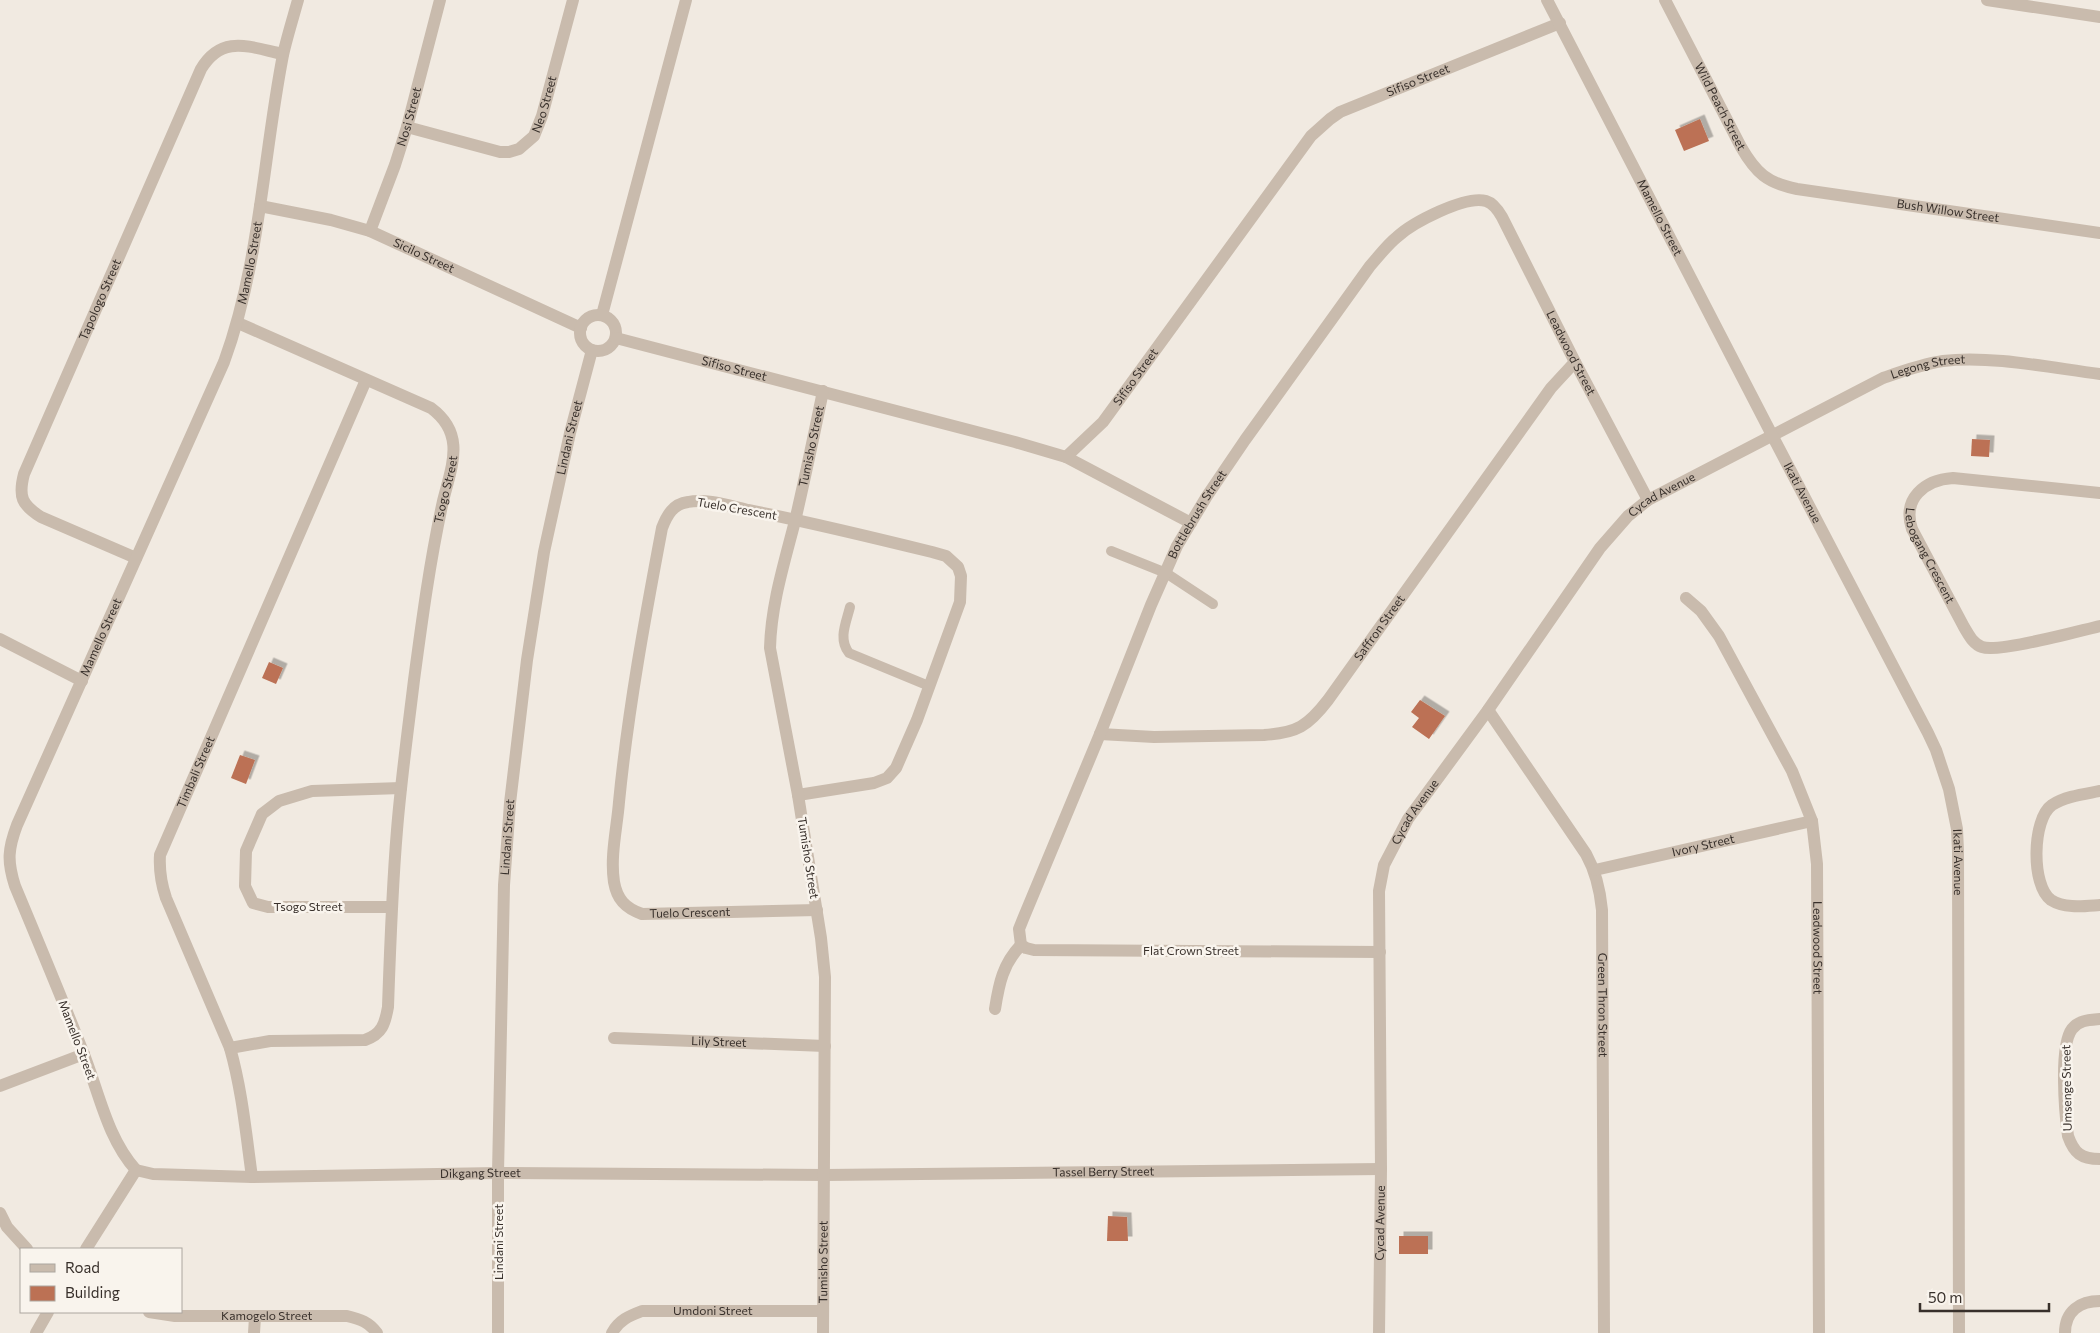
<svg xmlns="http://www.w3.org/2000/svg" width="2100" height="1333" font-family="Commissioner,sans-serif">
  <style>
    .building { fill: #bc7154; filter: url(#shadow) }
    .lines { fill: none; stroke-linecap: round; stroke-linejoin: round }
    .service { stroke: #c9bbad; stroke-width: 10 }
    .minor { stroke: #c9bbad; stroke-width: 12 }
    .tertiary { stroke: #c9bbad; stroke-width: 12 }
    .labels { text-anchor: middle; stroke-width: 5; stroke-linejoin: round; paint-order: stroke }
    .street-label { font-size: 12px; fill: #38302b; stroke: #f9f4ed }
  </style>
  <defs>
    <filter id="shadow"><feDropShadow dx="4.5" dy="-4.5" stdDeviation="0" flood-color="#0004"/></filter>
  </defs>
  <rect width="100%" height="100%" fill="#f1eae1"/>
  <!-- building -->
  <g class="building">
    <polygon points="1700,119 1709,141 1684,151 1675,130"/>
    <polygon points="1972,439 1990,440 1989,457 1971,456"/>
    <polygon points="269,662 283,668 276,684 262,678"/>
    <polygon points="1420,700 1445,716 1429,739 1412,727 1419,718 1411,712"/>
    <polygon points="240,755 255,760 246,784 231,778"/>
    <polygon points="1108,1216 1127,1217 1128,1241 1107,1241"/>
    <rect x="1399" y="1236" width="29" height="18"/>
  </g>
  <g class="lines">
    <!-- service -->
    <g class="service">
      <polyline points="1111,551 1166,573 1213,604"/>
      <path d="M850 607C846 623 838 639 849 653L929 686"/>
    </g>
    <!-- minor -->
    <g class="minor">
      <path id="s1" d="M1665 0 1741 147C1756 173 1767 183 1797 189L2100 233"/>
      <polyline points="1987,0 2100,17"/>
      <path id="s2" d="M407 127 500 152H509L519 149 534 136 542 116 573 0"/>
      <path id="s3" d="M260 206 331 220 370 231 581 328"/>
      <path id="s4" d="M370 231 395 165 407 127 440 0"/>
      <polyline points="602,315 686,0"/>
      <circle cx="598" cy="333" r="18"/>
      <path id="s5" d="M616 338 1015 442 1066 457 1103 422 1311 136 1330 119 1340 112 1560 23"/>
      <polyline points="1066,457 1191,523"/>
      <path id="s6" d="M2100 493 1953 478C1924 480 1902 499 1912 529L1964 627C1969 635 1973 644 1982 647 1999 653 2078 631 2100 626"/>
      <path id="s7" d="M136 558 41 517C22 505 18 497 24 474L201 69C222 34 249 47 283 54"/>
      <path id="s8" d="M1686 598 1701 611 1719 636 1792 771 1812 821 1817 864 1819 1333"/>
      <polyline points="0,639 82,681"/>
      <path id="s9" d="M1488 710 1586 854C1596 872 1600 889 1602 910L1604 1333"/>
      <path id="s10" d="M1100 734 1154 737 1264 735C1297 733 1308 726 1328 700L1551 388 1575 362"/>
      <path d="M2100 791C2085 794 2066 796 2052 805 2032 819 2031 886 2051 900 2065 909 2085 906 2100 905"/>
      <path id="s11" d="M798 795 874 783 887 778 896 768 917 720 960 602 961 576 958 567 946 556 932 552C871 537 810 522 748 510 730 506 706 498 688 502 673 504 667 515 662 528 645 618 628 710 619 802 617 828 610 856 614 882 617 899 625 908 642 914L817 910"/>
      <path id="s12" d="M1595 870 1812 821"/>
      <polyline points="392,907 268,907 253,903 245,886 246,851 262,814 279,801 312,791 401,788"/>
      <path id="s13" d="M1380 952 1034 950 1026 948 1021 945 1019 929 1023 919 1100 734 1151 605 1177 546 1207 496 1245 440 1370 266C1379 256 1387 245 1397 237 1412 223 1465 195 1486 201 1493 203 1498 210 1502 217L1575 362 1648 500"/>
      <path d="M995 1009C999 983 1003 964 1021 945"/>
      <path d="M2100 1019C2089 1020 2079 1020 2072 1029 2059 1046 2065 1114 2068 1136 2074 1153 2081 1159 2100 1159"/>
      <path id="s14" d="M614 1038 825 1046"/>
      <path id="s15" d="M230 1048 270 1041 365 1040C382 1034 385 1024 388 1007 390 948 392 889 397 830 401 780 408 730 414 680 422 620 430 560 443 501 452 465 466 434 431 408L238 323"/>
      <polyline points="0,1086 84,1054"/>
      <path id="s16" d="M136 1170C107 1138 99 1092 83 1052 61 996 38 941 15 886 7 861 8 849 17 825L224 362C260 264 263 157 283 55 287 37 293 18 298 0"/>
      <path id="s17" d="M136 1170 153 1174 252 1177 498 1173 825 1175 1381 1169"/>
      <path id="s18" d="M252 1177C246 1134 242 1090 230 1048L166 898C161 883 159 871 160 855L366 380"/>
      <polyline points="0,1213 7,1227 27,1249"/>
      <polyline points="86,1249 136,1170"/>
      <path id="s19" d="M149 1312 175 1316H347C360 1319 369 1322 377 1333"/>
      <polyline points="36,1333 48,1312"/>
      <polyline points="254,1333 255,1317"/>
      <path id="s20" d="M498 1333V1173L504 885 510 803 527 660 544 552 570 433 592 350"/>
      <path id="s21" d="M612 1333C619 1320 629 1316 642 1311H823"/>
      <path id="s22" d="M823 1333 825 977 821 938 798 795 770 648C771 605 784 564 795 521 805 478 814 435 823 391"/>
      <path id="s23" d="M1379 1333 1381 1169 1379 891 1384 865 1408 819 1488 710 1600 548 1628 516 1648 500 1883 378C1903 371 1922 364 1943 361 1990 355 2052 368 2100 374"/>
      <path d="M2065 1333C2065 1311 2080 1301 2100 1301"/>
    </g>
    <!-- tertiary -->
    <path class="tertiary" id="s24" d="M1547 0 1772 435 1928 733 1936 750 1949 789 1957 829 1958 851 1959 1333"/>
  </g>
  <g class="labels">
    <!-- street labels -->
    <g class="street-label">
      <text dy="4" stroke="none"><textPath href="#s5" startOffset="992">Sifiso Street</textPath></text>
      <text dy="4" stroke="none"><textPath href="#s2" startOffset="169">Neo Street</textPath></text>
      <text dy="4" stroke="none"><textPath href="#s1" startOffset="120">Wild Peach Street</textPath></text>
      <text dy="4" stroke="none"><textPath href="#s4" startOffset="121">Nosi Street</textPath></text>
      <text dy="4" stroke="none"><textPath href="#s1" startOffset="391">Bush Willow Street</textPath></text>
      <text dy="4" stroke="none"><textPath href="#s24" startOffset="245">Mamello Street</textPath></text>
      <text dy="4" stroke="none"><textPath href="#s3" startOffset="172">Sicilo Street</textPath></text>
      <text dy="4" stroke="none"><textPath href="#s16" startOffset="982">Mamello Street</textPath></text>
      <text dy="4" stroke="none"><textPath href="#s7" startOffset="345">Tapologo Street</textPath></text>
      <text dy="4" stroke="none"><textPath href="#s13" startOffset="1444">Leadwood Street</textPath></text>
      <text dy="4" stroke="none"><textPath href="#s5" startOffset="122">Sifiso Street</textPath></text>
      <text dy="4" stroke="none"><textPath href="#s23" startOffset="1232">Legong Street</textPath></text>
      <text dy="4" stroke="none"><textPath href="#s5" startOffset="572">Sifiso Street</textPath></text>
      <text dy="4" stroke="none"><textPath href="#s20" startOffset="901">Lindani Street</textPath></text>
      <text dy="4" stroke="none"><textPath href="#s22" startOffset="896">Tumisho Street</textPath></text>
      <text dy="4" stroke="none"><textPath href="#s15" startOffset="700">Tsogo Street</textPath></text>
      <text dy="4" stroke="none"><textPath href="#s24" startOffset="555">Ikati Avenue</textPath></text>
      <text dy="4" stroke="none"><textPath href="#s23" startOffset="935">Cycad Avenue</textPath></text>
      <text transform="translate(737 509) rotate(10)" y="4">Tuelo Crescent</text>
      <text dy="4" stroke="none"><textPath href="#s13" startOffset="828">Bottlebrush Street</textPath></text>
      <text dy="4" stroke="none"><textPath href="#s6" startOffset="256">Lebogang Crescent</textPath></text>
      <text dy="4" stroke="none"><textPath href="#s10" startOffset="329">Saffron Street</textPath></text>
      <text dy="4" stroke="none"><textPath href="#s16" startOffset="578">Mamello Street</textPath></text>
      <text dy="4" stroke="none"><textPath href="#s18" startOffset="428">Timbali Street</textPath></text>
      <text dy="4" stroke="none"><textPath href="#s23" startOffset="530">Cycad Avenue</textPath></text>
      <text dy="4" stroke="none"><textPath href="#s20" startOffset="496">Lindani Street</textPath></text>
      <text dy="4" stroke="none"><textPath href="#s12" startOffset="111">Ivory Street</textPath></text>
      <text transform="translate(808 858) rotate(81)" y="4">Tumisho Street</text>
      <text dy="4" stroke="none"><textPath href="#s24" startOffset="960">Ikati Avenue</textPath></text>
      <text x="308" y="911">Tsogo Street</text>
      <text dy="4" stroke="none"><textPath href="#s11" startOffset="1088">Tuelo Crescent</textPath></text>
      <text dy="4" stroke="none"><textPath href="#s8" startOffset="385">Leadwood Street</textPath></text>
      <text x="1191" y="955">Flat Crown Street</text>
      <text dy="4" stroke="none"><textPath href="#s9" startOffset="328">Green Thron Street</textPath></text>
      <text transform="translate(77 1040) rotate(69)" y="4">Mamello Street</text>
      <text dy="4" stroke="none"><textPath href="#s14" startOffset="105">Lily Street</textPath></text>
      <text transform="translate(2067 1088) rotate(-91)" y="4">Umsenge Street</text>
      <text dy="4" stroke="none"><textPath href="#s17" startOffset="968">Tassel Berry Street</textPath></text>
      <text dy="4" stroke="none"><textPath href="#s17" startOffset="345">Dikgang Street</textPath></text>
      <text dy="4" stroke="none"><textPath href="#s23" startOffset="110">Cycad Avenue</textPath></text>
      <text transform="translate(499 1242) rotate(-90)" y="4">Lindani Street</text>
      <text dy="4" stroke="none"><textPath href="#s22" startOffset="71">Tumisho Street</textPath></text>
      <text dy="4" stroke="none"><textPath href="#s21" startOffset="109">Umdoni Street</textPath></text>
      <text dy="4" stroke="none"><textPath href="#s19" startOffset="118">Kamogelo Street</textPath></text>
    </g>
  </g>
  <!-- legend -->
  <rect x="20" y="1248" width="162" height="65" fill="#f9f4ed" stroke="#aca69f"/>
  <rect x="30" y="1264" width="25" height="8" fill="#c9bbad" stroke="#aca69f"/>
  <text x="65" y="1273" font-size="15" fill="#38302b">Road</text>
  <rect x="30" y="1286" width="25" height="15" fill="#bc7154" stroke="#aca69f"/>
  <text x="65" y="1298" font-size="15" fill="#38302b">Building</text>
  <!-- scale -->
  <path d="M1920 1303v8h129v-8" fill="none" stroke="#38302b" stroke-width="2.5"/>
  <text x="1928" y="1303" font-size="15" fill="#38302b" stroke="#f9f4ed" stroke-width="4" paint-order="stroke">50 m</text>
</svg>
